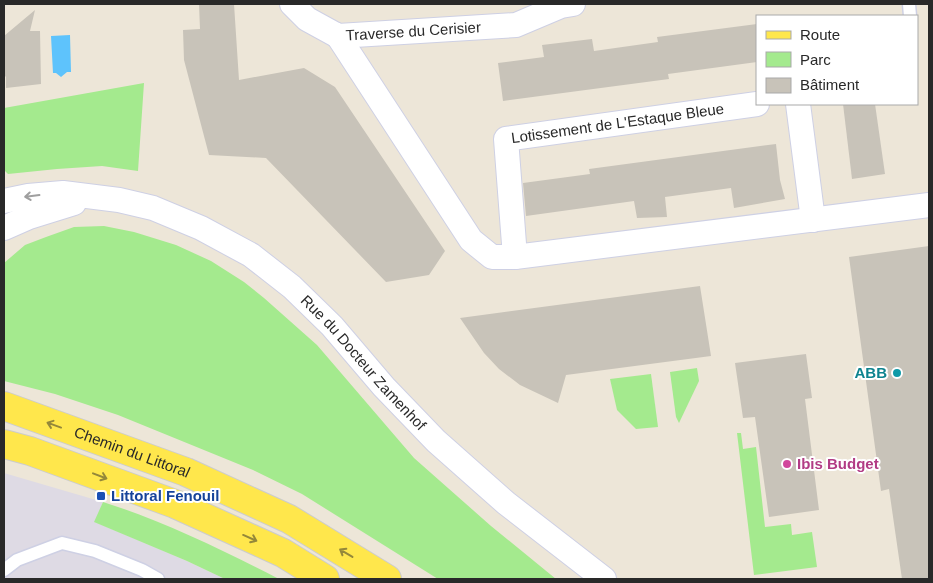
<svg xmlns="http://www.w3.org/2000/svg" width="933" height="583" font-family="Helvetica,sans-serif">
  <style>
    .industrial { fill: #dedae4 }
    .green { fill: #a4ea8e }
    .water { fill: #5ec3fc }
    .building { fill: #c8c3b9 }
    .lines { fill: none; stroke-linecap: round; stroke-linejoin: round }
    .service-casing { stroke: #ced0e4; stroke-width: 15 }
    .minor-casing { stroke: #ced0e4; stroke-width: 26 }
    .primary-casing { stroke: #ccc; stroke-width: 30 }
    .service { stroke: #fff; stroke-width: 12 }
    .minor { stroke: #fff; stroke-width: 24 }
    .primary { stroke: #ffe74c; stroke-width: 28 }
    .oneway { stroke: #9f9f9f }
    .oneway2 { stroke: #94883a }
    .culture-dot { fill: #0f9aa8; stroke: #fff; stroke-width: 2 }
    .hotel-dot { fill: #d1479c; stroke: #fff; stroke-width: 2 }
    .transit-dot { fill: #1a4fb4; stroke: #fff; stroke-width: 2 }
    .labels { text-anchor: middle; stroke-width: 4; stroke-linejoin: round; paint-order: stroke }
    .street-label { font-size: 15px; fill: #292929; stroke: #fff }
    .culture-label { font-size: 15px; font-weight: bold; fill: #0d838f; stroke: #fff; text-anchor: end }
    .hotel-label { font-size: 15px; font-weight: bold; fill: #b23c85; stroke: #fff; text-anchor: start }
    .transit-label { font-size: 15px; font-weight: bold; fill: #164399; stroke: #fff; text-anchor: start }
  </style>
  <rect width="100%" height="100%" fill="#ede6d8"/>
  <!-- industrial -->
  <polygon class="industrial" points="4,473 103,502 95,522 187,561 225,579 4,579"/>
  <!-- green -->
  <g class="green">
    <polygon points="144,83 138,171 102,166 57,169 8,174 4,170 4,108"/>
    <polygon points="104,226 134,232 176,245 211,261 244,282 264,298 317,345 414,458 491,526 556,579 438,579 302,494 253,470 118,415 55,394 4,381 4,263 25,245 46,237 74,227"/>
    <polygon points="697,368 699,381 679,423 676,417 670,372"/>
    <polygon points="651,374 658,427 636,429 617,410 610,379"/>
    <polygon points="737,433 741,433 743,449 756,447 765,527 791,524 792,535 812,532 817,567 754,575"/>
    <path d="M103 502C164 521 222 550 279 579H225L187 561 94 522Z"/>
  </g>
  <!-- water -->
  <polygon class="water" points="70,35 71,72 67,72 61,77 56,73 53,73 51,36"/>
  <!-- building -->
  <g class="building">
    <polygon points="199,4 234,4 239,80 304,68 335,87 445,251 429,275 386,282 266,158 209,155 184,60 183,30 200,29"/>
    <polygon points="35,10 30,31 40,31 41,84 6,88 6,77 4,75 4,36"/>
    <polygon points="757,24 757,62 668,74 669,79 503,101 498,63 544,57 542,45 592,39 594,51 658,42 657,37"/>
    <polygon points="843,104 875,104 885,174 852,179"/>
    <polygon points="776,144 780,180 785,199 734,208 731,188 665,197 667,217 637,218 634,201 526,216 523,183 590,174 589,169"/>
    <polygon points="929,246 929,579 902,579 889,489 881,491 849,257"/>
    <polygon points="700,286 711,356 566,375 558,403 520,385 499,369 484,353 460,318"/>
    <polygon points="806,354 812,398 805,399 819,510 769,517 755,417 743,418 735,363"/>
  </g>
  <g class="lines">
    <defs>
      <g id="service">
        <polyline points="909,4 910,16"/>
        <polyline points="4,570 17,560 62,543 95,551 142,570 158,579"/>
      </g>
      <g id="minor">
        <path id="s1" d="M292 4 307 19 338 36 516 25 561 6 573 4"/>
        <polyline points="338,36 471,240 492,257 515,257 929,205"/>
        <polyline points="798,104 813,220"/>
        <path id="s2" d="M4 201 28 196 63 193 119 200 153 208 201 228 251 255 292 287 332 326 384 387 436 441 506 503 604 579"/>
        <polyline points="4,228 29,217 74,203"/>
        <path id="s3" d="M515 257 506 139 757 104"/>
      </g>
      <g id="primary">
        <path id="s4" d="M4 406 186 472 289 519 387 579"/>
        <polyline points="4,444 30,451 175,504 283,553 325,579"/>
      </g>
    </defs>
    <!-- service casing -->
    <use href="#service" class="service-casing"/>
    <!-- minor casing -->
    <use href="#minor" class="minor-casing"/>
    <!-- primary casing -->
    <use href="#primary" class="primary-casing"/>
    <!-- service -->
    <use href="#service" class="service"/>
    <!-- minor -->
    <use href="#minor" class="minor"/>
    <!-- primary -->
    <use href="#primary" class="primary"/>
  </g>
  <!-- one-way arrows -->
  <defs><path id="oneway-shaft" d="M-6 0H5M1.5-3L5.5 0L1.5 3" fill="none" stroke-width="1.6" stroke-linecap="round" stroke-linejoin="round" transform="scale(1.25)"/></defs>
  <use class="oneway" href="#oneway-shaft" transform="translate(32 196) rotate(173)"/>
  <g class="oneway2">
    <use href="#oneway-shaft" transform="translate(54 425) rotate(-160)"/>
    <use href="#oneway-shaft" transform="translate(100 476) rotate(21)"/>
    <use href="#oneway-shaft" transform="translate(250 538) rotate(24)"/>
    <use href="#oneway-shaft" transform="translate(346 553) rotate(-149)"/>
  </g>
  <!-- markers -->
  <circle class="culture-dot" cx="897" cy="373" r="5"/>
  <circle class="hotel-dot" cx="787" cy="464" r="5"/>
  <rect class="transit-dot" x="96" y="491" width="10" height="10" rx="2.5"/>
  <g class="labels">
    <!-- street labels -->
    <g class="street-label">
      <text dy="5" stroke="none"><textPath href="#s1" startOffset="132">Traverse du Cerisier</textPath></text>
      <text dy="5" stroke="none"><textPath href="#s3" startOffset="231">Lotissement de L'Estaque Bleue</textPath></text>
      <text dy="5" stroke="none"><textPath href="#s2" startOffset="416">Rue du Docteur Zamenhof</textPath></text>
      <text dy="5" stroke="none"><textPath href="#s4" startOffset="136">Chemin du Littoral</textPath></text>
    </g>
    <!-- culture labels -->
    <g class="culture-label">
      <text x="887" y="378">ABB</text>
    </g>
    <!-- hotel labels -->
    <g class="hotel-label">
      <text x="797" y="469">Ibis Budget</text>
    </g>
    <!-- transit labels -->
    <g class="transit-label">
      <text x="111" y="501">Littoral Fenouil</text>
    </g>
  </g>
  <!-- border -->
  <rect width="933" height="583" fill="none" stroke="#292929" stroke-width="10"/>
  <!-- legend -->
  <rect x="756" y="15" width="162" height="90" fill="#ffffff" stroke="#a9a9a9"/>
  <rect x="766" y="31" width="25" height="8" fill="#ffe74c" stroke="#a9a9a9"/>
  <text x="800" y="40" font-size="15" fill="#292929">Route</text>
  <rect x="766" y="52" width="25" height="15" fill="#a4ea8e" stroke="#a9a9a9"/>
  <text x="800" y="65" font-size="15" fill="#292929">Parc</text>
  <rect x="766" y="78" width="25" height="15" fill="#c8c3b9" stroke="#a9a9a9"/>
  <text x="800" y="90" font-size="15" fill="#292929">Bâtiment</text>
</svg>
